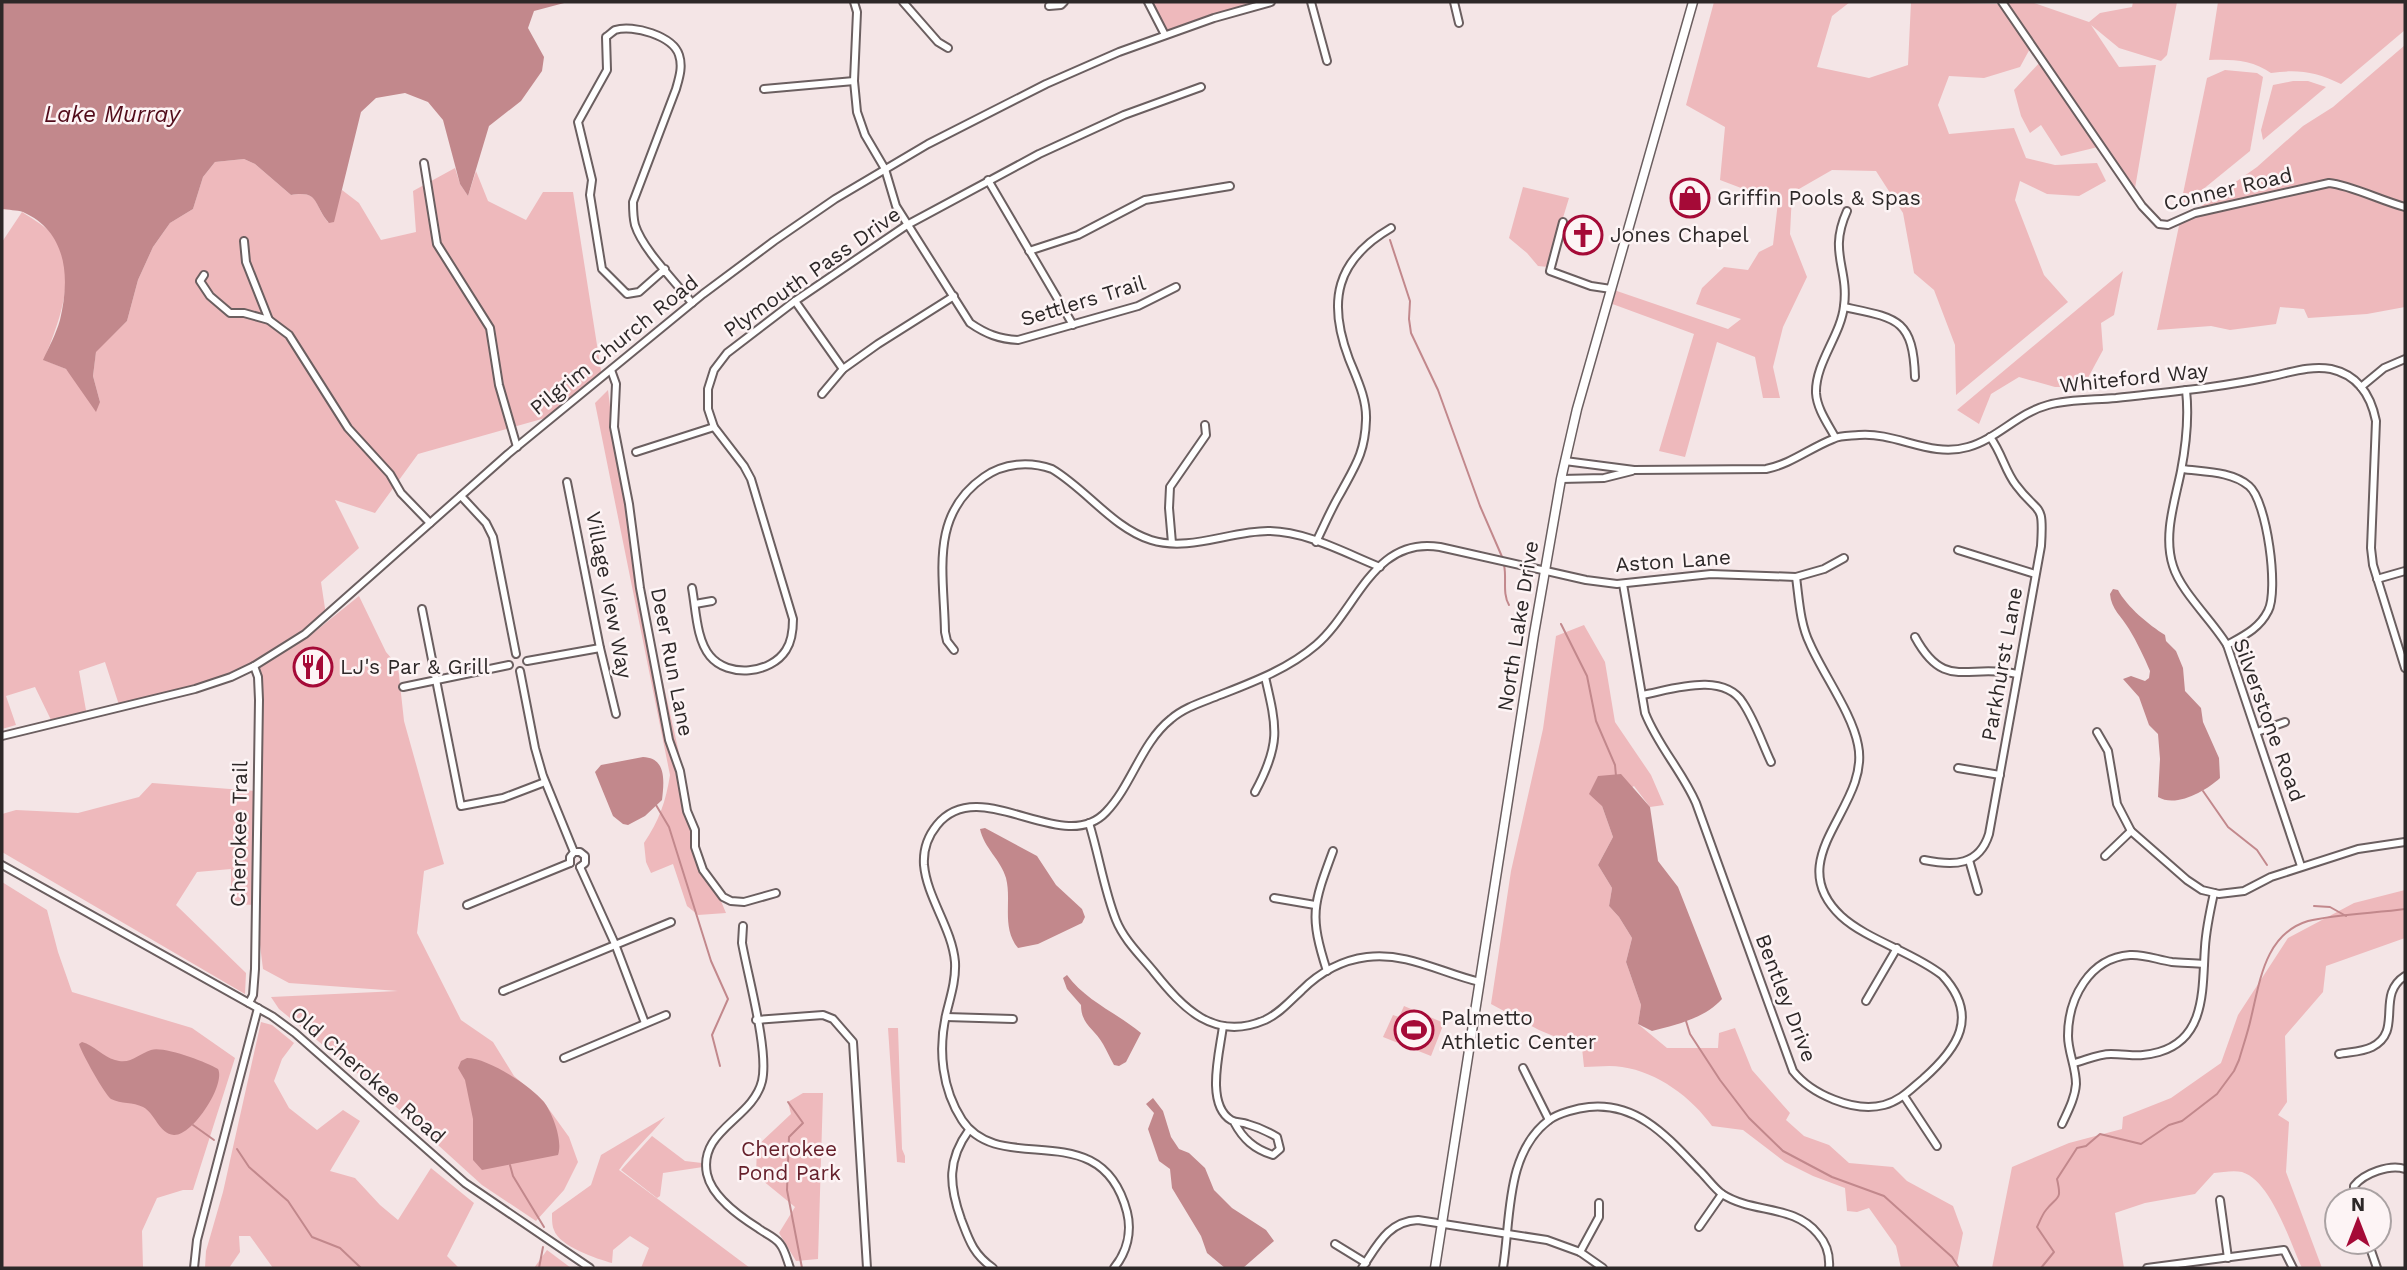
<svg xmlns="http://www.w3.org/2000/svg" width="2407" height="1270" font-family="'Work Sans',sans-serif">
  <style>
    .green { fill: #eeb9bc }
    .water { fill: #c2888c }
    .lines { fill: none; stroke-linecap: round; stroke-linejoin: round }
    .stream { stroke: #c2888c; stroke-width: 2 }
    .minor-casing { stroke: #6b5f60; stroke-width: 10 }
    .major-casing { stroke: #6b5f60; stroke-width: 11 }
    .minor { stroke: #fff; stroke-width: 6 }
    .major { stroke: #fff; stroke-width: 8 }
    .labels { text-anchor: middle; stroke-width: 5; stroke-linejoin: round; paint-order: stroke }
    .street-label { font-size: 21px; fill: #2d2828; stroke: #fdf4f5 }
    .poi-label { font-size: 21px; fill: #2d2828; stroke: #fdf4f5; text-anchor: start }
    .park-label { font-size: 21px; fill: #66202b; stroke: #fdf4f5 }
    .water-label { font-size: 23px; font-style: italic; fill: #510b1a; stroke: #fdf4f5 }
  </style>
  <rect width="100%" height="100%" fill="#f4e5e6"/>
  <!-- green -->
  <g class="green">
    <polygon points="1148,2 1271,2 1165,35"/>
    <polygon points="1714,2 1850,2 1832,16 1817,67 1869,78 1908,65 1911,2 2003,4 2006,2 2031,2 2089,22 2100,13 2132,7 2133,2 2177,2 2167,55 2161,61 2119,48 2091,25 2119,67 2156,65 2134,194 2102,146 2061,156 2041,125 2030,133 2021,116 2014,90 2042,60 2032,45 2020,67 1984,78 1949,76 1938,105 1949,134 2014,128 2026,158 2055,165 2097,163 2106,181 2079,196 2047,194 2020,181 2015,200 2044,275 2068,302 1956,395 1955,345 1934,290 1914,273 1903,213 1876,171 1832,170 1792,193 1790,234 1807,277 1783,327 1773,367 1780,398 1763,398 1755,357 1717,342 1685,457 1659,451 1694,334 1607,302 1611,289 1728,329 1741,319 1696,304 1702,288 1724,267 1748,270 1759,252 1773,245 1778,202 1720,180 1725,127 1686,105"/>
    <path d="M2218 2H2405V30L2341 84C2316 72 2298 69 2271 73 2253 60 2231 59 2209 60Z"/>
    <polygon points="2405,45 2405,307 2367,314 2308,318 2304,309 2280,307 2276,324 2230,330 2211,326 2157,330 2180,221 2257,167 2303,126 2333,107"/>
    <polygon points="2225,70 2257,73 2263,77 2250,151 2180,208 2207,78"/>
    <polygon points="2293,81 2308,81 2326,87 2263,140 2261,130 2273,85"/>
    <path d="M244 159 255 164 291 195C320 190 313 204 328 222L342 190 359 203 381 240 416 232 413 191 455 168 460 184 468 196 476 171 488 201 526 220 543 192H573L602 377 556 415 418 454 375 513 335 500 359 548 321 582 326 615 288 647 312 634 359 596 386 652 398 666 404 721 444 864 424 871 417 933 461 1020 493 1042 514 1076 543 1101 569 1137 578 1162 564 1190 536 1221 482 1185 373 1086 279 1009 271 997 398 991 289 983 263 969 255 905 231 904V869L197 872 176 905 246 973 245 994 2 852V814L16 810 78 813 139 797 152 783 257 791 259 687 254 666 231 677 120 708 105 662 79 671 87 716 53 724 35 687 6 696 16 725 2 729V242L22 212C31 218 42 224 49 231 82 268 59 321 44 360L66 369 100 402 93 376 96 351 127 321 138 280 153 247 170 223 193 209 203 177 215 162Z"/>
    <polygon points="1523,187 1569,198 1548,267 1538,266 1527,253 1509,238"/>
    <polygon points="2123,271 2114,315 2101,323 2103,350 2083,387 2055,387 2019,377 1991,394 1979,424 1957,410"/>
    <path d="M608 390 616 454 633 523 652 634 682 766 688 823 726 913 698 915 687 906 673 864 651 873 646 862 644 843C659 821 666 801 670 775L595 403Z"/>
    <path d="M1584 625 1605 662 1615 722 1651 775 1664 805 1650 807 1634 786 1602 806 1613 837 1598 865 1612 888 1609 906 1619 917 1632 938 1626 962 1641 1005 1638 1024 1667 1048H1718L1719 1033 1735 1028 1752 1070 1790 1113 1786 1120 1804 1136 1829 1145 1849 1163 1893 1167 1907 1181 1953 1206 1963 1233 1956 1268H1901L1896 1246 1869 1208 1857 1212 1847 1211 1845 1188 1813 1176 1785 1162 1743 1130 1712 1126C1692 1098 1658 1072 1622 1067 1610 1065 1596 1067 1584 1067L1582 1048 1539 1030 1491 1004 1511 871 1543 729 1556 636Z"/>
    <polygon points="2,882 47,910 58,952 72,992 192,1028 235,1058 193,1190 183,1190 157,1198 142,1231 143,1268 2,1268"/>
    <path d="M2405 890V938L2326 966 2323 992 2285 1036 2287 1102 2278 1115 2289 1122 2286 1172 2322 1268H2302C2290 1242 2271 1181 2242 1172 2234 1170 2223 1172 2214 1173L2195 1194 2145 1203 2115 1213 2124 1268H1992L2012 1167 2069 1143 2122 1129 2123 1117 2171 1098 2221 1063 2238 1015 2288 938 2354 903Z"/>
    <polygon points="1404,1006 1444,1023 1431,1056 1383,1037 1393,1015 1399,1017"/>
    <polygon points="261,1022 272,1025 294,1043 282,1059 274,1081 289,1108 317,1130 343,1110 360,1121 330,1171 355,1178 380,1205 398,1220 431,1168 474,1203 447,1256 459,1268 273,1268 250,1236 239,1236 240,1252 229,1268 205,1268 206,1251 223,1192"/>
    <polygon points="888,1028 898,1028 902,1149 905,1156 905,1163 897,1162"/>
    <polygon points="803,1093 823,1093 818,1259 796,1261 779,1233 795,1207 756,1175 757,1146 791,1114 788,1102"/>
    <path d="M665 1117C650 1136 632 1151 619 1170L750 1268H641L649 1248 630 1236 613 1250 612 1263C597 1259 559 1246 554 1230 552 1226 552 1219 552 1213L591 1185 601 1155Z"/>
    <polygon points="652,1136 685,1161 702,1163 703,1167 663,1173 660,1196 657,1198 621,1170"/>
    <polygon points="547,1250 571,1268 534,1268"/>
  </g>
  <!-- water -->
  <g class="water">
    <path d="M2 2H568L534 11 528 28 544 57 542 71 521 101 489 126 468 196 460 184 443 120 428 102 405 93 376 98 361 112 334 222 329 223C313 205 320 190 291 195L255 164 244 159 215 162 203 177 193 209 170 223 153 247 138 280 127 321 96 352 93 376 100 402 96 412 66 369 43 360C49 347 56 334 60 320 70 279 68 232 23 212 17 210 8 210 2 209Z"/>
    <path d="M2113 589 2118 590C2127 607 2149 625 2165 635L2166 641 2176 651 2183 668 2185 691 2201 708 2203 722 2219 758 2220 778C2206 791 2176 808 2158 797L2160 759 2158 734 2149 725 2139 697 2123 679 2131 676 2145 681 2149 678 2150 671C2144 657 2137 642 2129 629 2122 617 2111 609 2110 594Z"/>
    <path d="M643 757C667 758 664 782 662 800L645 816 628 825 623 824 613 816 595 772 601 765Z"/>
    <path d="M1621 774 1650 807 1658 861 1678 887 1722 999C1705 1018 1676 1025 1652 1031L1638 1024 1641 1005 1626 962 1632 938 1619 917 1609 906 1612 888 1598 865 1613 837 1602 806 1589 794 1598 776Z"/>
    <path d="M985 828 1037 856 1056 885 1082 909 1085 917 1082 923 1038 944 1018 948C1001 927 1012 901 1006 878 1001 860 984 848 980 829Z"/>
    <path d="M1067 975C1086 1001 1117 1013 1141 1033L1126 1062 1119 1066 1114 1065C1110 1058 1107 1051 1103 1044 1095 1029 1081 1025 1081 1005L1067 989 1063 978Z"/>
    <path d="M82 1042C94 1045 103 1057 115 1060 131 1065 138 1054 151 1050 164 1046 206 1062 218 1069 226 1084 193 1136 174 1135 159 1134 155 1113 143 1107 133 1102 121 1104 111 1099 105 1095 81 1052 79 1044Z"/>
    <path d="M467 1058C488 1058 531 1086 544 1102 553 1114 563 1141 558 1155L482 1170 473 1160V1119L465 1080 458 1068 461 1061Z"/>
    <polygon points="1153,1098 1163,1111 1171,1137 1179,1149 1189,1153 1205,1168 1214,1190 1232,1208 1266,1230 1274,1241 1243,1268 1225,1268 1207,1253 1201,1236 1172,1188 1170,1169 1159,1161 1148,1129 1154,1113 1146,1104"/>
  </g>
  <g class="lines">
    <!-- stream -->
    <g class="stream">
      <polyline points="1390,240 1410,301 1409,319 1411,333 1438,390 1480,506 1503,559"/>
      <path d="M1504 565C1507 578 1502 593 1509 605"/>
      <polyline points="1561,624 1587,676 1596,721 1615,765 1616,776"/>
      <polyline points="2203,791 2228,827 2257,850 2267,865"/>
      <polyline points="656,805 669,827 711,961 728,999 712,1035 720,1066"/>
      <polyline points="2314,906 2330,907 2346,916"/>
      <polyline points="1686,1021 1690,1034 1720,1080 1749,1118 1783,1151 1832,1177 1884,1196 1952,1257 1959,1268"/>
      <polyline points="788,1102 803,1123 789,1137 787,1190 802,1268"/>
      <polyline points="193,1125 214,1140"/>
      <polyline points="237,1149 249,1167 288,1201 312,1237 340,1248 361,1268"/>
      <polyline points="510,1165 513,1176 544,1227"/>
      <polyline points="539,1268 543,1247"/>
      <polyline points="2001,1268 2006,1268"/>
      <path d="M2041 1268 2054 1252 2037 1227C2040 1221 2042 1215 2046 1210 2058 1195 2062 1201 2057 1179L2077 1148 2086 1146 2100 1134 2141 1144 2169 1125 2182 1121 2217 1094 2234 1071 2239 1060C2243 1046 2248 1032 2251 1018 2260 981 2265 934 2308 921 2335 914 2377 913 2405 909"/>
    </g>
    <defs>
      <g id="minor">
        <path d="M854 2 857 12 854 81 857 112 865 135 885 169 896 206 970 323C986 334 999 339 1018 340L1138 306 1176 287"/>
        <polyline points="903,2 938,42 948,48"/>
        <polyline points="1148,2 1165,35"/>
        <polyline points="1311,2 1327,61"/>
        <polyline points="1454,2 1459,23"/>
        <path d="M2002 2 2142 206 2159 224 2168 225 2195 213 2329 183C2350 185 2382 201 2405 207"/>
        <polyline points="1049,6 1061,5 1064,2"/>
        <polyline points="764,89 854,81"/>
        <polyline points="424,163 437,244 490,328 499,385 517,447"/>
        <polyline points="988,180 1073,325"/>
        <polyline points="1563,222 1550,271 1591,286 1611,289"/>
        <polyline points="244,241 246,262 269,320"/>
        <polyline points="1029,251 1078,235 1145,200 1230,186"/>
        <path d="M665 269 639 292 627 294 602 269 590 195 592 180 578 122 607 70 606 37C609 35 612 32 615 30 633 24 673 36 679 55 683 67 679 78 676 89L633 202C633 210 633 217 635 225 643 250 675 281 692 303"/>
        <polyline points="204,275 200,281 210,296 230,313 244,313 269,320 289,335 348,428 390,474 401,493 430,523"/>
        <polyline points="795,301 843,369"/>
        <path d="M1844 307C1896 318 1913 318 1915 377"/>
        <polyline points="611,370 616,384 614,427 629,504 640,588 669,740 680,771 687,811 695,830 695,847 703,870 723,897 731,901 744,902 776,893"/>
        <polyline points="2361,387 2384,368 2405,359"/>
        <path d="M2186 390C2189 416 2186 445 2181 471 2175 501 2163 535 2173 566 2181 592 2212 620 2227 645L2301 866"/>
        <polyline points="822,394 843,369 878,344 954,296"/>
        <path d="M1835 437C1828 424 1817 409 1816 393 1815 363 1841 335 1844 306 1849 268 1828 253 1847 211"/>
        <polyline points="636,452 714,427"/>
        <path d="M1565 461 1634 470 1766 469C1791 464 1810 448 1833 439 1841 435 1851 436 1859 435 1897 432 1930 458 1968 447 1997 439 2018 413 2048 405 2069 399 2094 400 2116 398 2167 392 2218 388 2268 377 2289 373 2310 365 2331 369 2358 375 2371 396 2376 421L2371 548 2373 565 2405 668"/>
        <path d="M2182 469C2204 472 2231 471 2249 486 2267 501 2279 591 2268 611 2259 629 2243 636 2227 645"/>
        <polyline points="1561,479 1604,478 1632,471"/>
        <polyline points="567,482 600,648 616,714"/>
        <polyline points="461,496 486,523 493,537 516,654"/>
        <path d="M1316 542C1324 526 1331 509 1340 494 1355 466 1365 453 1366 420 1367 399 1357 379 1349 359 1327 301 1336 260 1391 228"/>
        <polyline points="1172,543 1169,508 1170,487 1206,435 1205,425"/>
        <polyline points="1958,550 2035,574"/>
        <polyline points="2377,579 2405,571"/>
        <path d="M1623 584 1645 713C1658 746 1682 771 1696 803L1793 1071C1811 1094 1854 1113 1884 1105 1900 1101 1911 1089 1923 1079 1958 1048 1980 1016 1942 975 1913 952 1867 940 1841 916 1779 857 1871 807 1858 745 1852 713 1823 674 1810 644 1800 624 1799 599 1796 577"/>
        <path d="M692 588C696 609 696 639 710 656 728 678 771 674 786 650 792 641 793 629 793 619L751 479 744 466 714 427 708 409V389L714 370 727 353 795 301 907 225 1039 154 1124 115 1201 87"/>
        <polyline points="695,604 712,601"/>
        <polyline points="422,609 461,806 503,798 545,782"/>
        <path d="M1915 637C1945 692 1967 663 2017 674"/>
        <path d="M954 650 947 641 945 632C944 574 929 515 984 477 1004 463 1029 461 1052 469 1086 489 1113 528 1151 540 1189 552 1230 531 1268 531 1306 531 1345 553 1380 567"/>
        <polyline points="527,661 600,648"/>
        <polyline points="520,671 535,748 543,776 574,852 570,857 570,863"/>
        <polyline points="403,687 509,665"/>
        <path d="M1642 695C1671 690 1723 671 1743 703 1755 721 1762 743 1771 762"/>
        <polyline points="2097,732 2108,751 2117,804 2131,831 2187,880 2202,890 2219,894 2244,891 2271,877 2358,849 2405,842"/>
        <polyline points="2257,732 2285,722"/>
        <polyline points="2,736 195,689 231,677 254,666 305,634 508,454 703,294 774,241 835,199 928,144 1046,84 1119,52 1214,18 1271,2"/>
        <polyline points="1958,768 2000,775"/>
        <path d="M1255 792C1281 744 1277 728 1265 677"/>
        <path d="M1089 823C1099 855 1104 890 1116 920 1124 940 1141 956 1154 972 1183 1008 1214 1042 1265 1020 1280 1013 1290 1001 1302 990 1319 973 1342 960 1367 957 1408 952 1441 973 1480 982"/>
        <polyline points="574,852 580,852 585,856 585,863 580,867"/>
        <polyline points="2105,856 2131,831"/>
        <path d="M1924 860C1954 866 1979 866 1989 834L2041 546C2044 500 2039 516 2016 485 2005 471 2002 453 1990 437"/>
        <polyline points="1969,860 1978,891"/>
        <polyline points="2,865 272,1016 295,1033 465,1183 590,1268"/>
        <polyline points="580,867 615,944 645,1023"/>
        <polyline points="1274,898 1315,905"/>
        <polyline points="467,905 570,863"/>
        <path d="M743 926 742 943C748 977 769 1051 762 1081 753 1119 698 1130 707 1174 712 1197 739 1216 758 1228 764 1233 775 1237 780 1244 785 1250 787 1260 790 1268"/>
        <path d="M1327 971C1309 915 1313 905 1333 851"/>
        <polyline points="503,991 671,922"/>
        <polyline points="1866,1001 1897,948"/>
        <polyline points="249,1003 253,995 255,969 259,700 258,677 254,666"/>
        <polyline points="946,1017 1013,1019"/>
        <polyline points="756,1020 823,1015 833,1019 853,1042 867,1268"/>
        <path d="M1223 1026C1220 1051 1205 1104 1231 1120 1236 1123 1242 1122 1247 1124 1258 1127 1267 1131 1277 1137L1280 1149 1273 1155C1254 1149 1243 1139 1234 1122"/>
        <path d="M2339 1054C2349 1052 2362 1052 2372 1047 2404 1031 2375 995 2405 976"/>
        <polyline points="564,1058 666,1015"/>
        <path d="M2074 1063C2086 1060 2098 1054 2111 1054 2130 1054 2138 1058 2159 1052 2207 1038 2202 987 2205 947 2206 929 2210 911 2214 893"/>
        <polyline points="1523,1068 1549,1120"/>
        <polyline points="1904,1096 1937,1146"/>
        <path d="M2062 1124C2068 1111 2075 1098 2076 1084 2076 1067 2068 1052 2068 1036 2068 999 2089 958 2130 955 2144 954 2158 960 2172 962 2182 963 2193 963 2204 964"/>
        <path d="M969 1130C947 1160 949 1185 961 1219 969 1240 973 1254 993 1268"/>
        <polyline points="2220,1200 2228,1258"/>
        <path d="M2354 1200V1186C2364 1173 2390 1164 2405 1169"/>
        <polyline points="1699,1227 1722,1194"/>
        <polyline points="2368,1242 2377,1268"/>
        <polyline points="1335,1244 1366,1263"/>
        <polyline points="1580,1252 1599,1217 1599,1203"/>
        <polyline points="194,1268 197,1240 258,1008"/>
        <path d="M1114 1268C1127 1252 1132 1232 1127 1212 1101 1112 1001 1179 962 1120 942 1089 938 1050 946 1015 950 998 956 981 955 962 952 928 927 898 924 865 923 850 928 836 937 825 980 772 1063 858 1106 812 1132 785 1141 743 1171 719 1185 707 1203 702 1220 695 1253 682 1288 669 1316 645 1357 610 1373 536 1440 547L1586 580 1617 584 1711 574 1796 577 1824 569 1844 558"/>
        <path d="M1362 1268C1377 1246 1388 1221 1418 1220L1547 1240 1580 1252 1603 1268"/>
        <path d="M1503 1268C1511 1219 1505 1153 1549 1120 1559 1113 1578 1108 1589 1107 1639 1102 1669 1139 1700 1171 1707 1178 1714 1188 1722 1194 1753 1214 1794 1204 1818 1234 1827 1244 1830 1255 1829 1268"/>
        <polyline points="2147,1268 2284,1250 2293,1268"/>
      </g>
      <polyline id="major" points="1435,1268 1534,634 1561,479 1577,409 1693,2"/>
    </defs>
    <!-- minor casing -->
    <use href="#minor" class="minor-casing"/>
    <!-- major casing -->
    <use href="#major" class="major-casing"/>
    <!-- minor -->
    <use href="#minor" class="minor"/>
    <!-- major -->
    <use href="#major" class="major"/>
  </g>
  <!-- icons -->
  <defs>
    <symbol id="shop-ring" viewBox="-11 -11 22 22"><circle r="9.5" fill="#fdf4f5" stroke="#a50a37" stroke-width="1.5"/><path d="M-5-2.5h2.3a2.7 3.5 0 0 1 5.4 0H5L5.5 6h-11ZM-1.5-2.5h3a1.5 2.3 0 0 0-3 0Z" fill="#a50a37"/></symbol>
    <symbol id="church-ring" viewBox="-11 -11 22 22"><circle r="9.5" fill="#fdf4f5" stroke="#a50a37" stroke-width="1.5"/><path d="M-1.2-6h2.4v3.5h3.3v2.4h-3.3V6h-2.4V-.1h-3.3v-2.4h3.3Z" fill="#a50a37"/></symbol>
    <symbol id="restaurant-ring" viewBox="-11 -11 22 22"><circle r="9.5" fill="#fdf4f5" stroke="#a50a37" stroke-width="1.5"/><path d="M-5-6h1v4h1v-4h1v4h1v-4h1v5L-1.5 .5V6h-2V.5L-5-1ZM5-6V6H3V1.5H1.5Q1.5-4 5-6Z" fill="#a50a37"/></symbol>
    <symbol id="stadium-ring" viewBox="-11 -11 22 22"><circle r="9.5" fill="#fdf4f5" stroke="#a50a37" stroke-width="1.5"/><path d="M0-5a6.5 5 0 1 0 0 10a6.5 5 0 1 0 0-10ZM-3.5-1.8h7v3.6h-7Z" fill="#a50a37"/></symbol>
  </defs>
  <g fill-rule="evenodd">
    <use href="#shop-ring" x="1668" y="176" width="44" height="44"/>
    <use href="#church-ring" x="1561" y="213" width="44" height="44"/>
    <use href="#restaurant-ring" x="291" y="645" width="44" height="44"/>
    <use href="#stadium-ring" x="1392" y="1008" width="44" height="44"/>
  </g>
  <g class="labels">
    <!-- street labels -->
    <g class="street-label">
      <text transform="translate(2228 189) rotate(-13)" y="7">Conner Road</text>
      <text transform="translate(812 272) rotate(-35)" y="7">Plymouth Pass Drive</text>
      <text transform="translate(1083 301) rotate(-17)" y="7">Settlers Trail</text>
      <text transform="translate(614 345) rotate(-39)" y="7">Pilgrim Church Road</text>
      <text transform="translate(2134 378) rotate(-6)" y="7">Whiteford Way</text>
      <text transform="translate(1673 561) rotate(-4)" y="7">Aston Lane</text>
      <text transform="translate(609 595) rotate(79)" y="7">Village View Way</text>
      <text transform="translate(1518 626) rotate(-81)" y="7">North Lake Drive</text>
      <text transform="translate(672 662) rotate(79)" y="7">Deer Run Lane</text>
      <text transform="translate(2002 664) rotate(-80)" y="7">Parkhurst Lane</text>
      <text transform="translate(2269 720) rotate(70)" y="7">Silverstone Road</text>
      <text transform="translate(239 834) rotate(-89)" y="7">Cherokee Trail</text>
      <text transform="translate(1786 998) rotate(69)" y="7">Bentley Drive</text>
      <text transform="translate(368 1075) rotate(41)" y="7">Old Cherokee Road</text>
    </g>
    <!-- poi labels -->
    <g class="poi-label">
      <text x="1717" y="205">Griffin Pools &amp; Spas</text>
      <text x="1610" y="242">Jones Chapel</text>
      <text x="340" y="674">LJ's Par &amp; Grill</text>
      <text x="1441" y="1025">Palmetto<tspan x="1441" dy="24">Athletic Center</tspan></text>
    </g>
    <!-- park labels -->
    <g class="park-label">
      <text x="789" y="1156">Cherokee<tspan x="789" dy="24">Pond Park</tspan></text>
    </g>
    <!-- water labels -->
    <g class="water-label">
      <text x="112" y="122">Lake Murray</text>
    </g>
  </g>
  <!-- border -->
  <rect width="2407" height="1270" fill="none" stroke="#2d2828" stroke-width="7"/>
  <!-- north arrow -->
  <g transform="translate(2358 1221)"><circle r="33" fill="#fdf4f5" stroke="#aaa2a3" stroke-width="2"/>
  <path d="M0-5L12 26L0 18L-12 26Z" fill="#a50a37"/>
  <text y="-10" font-size="19" font-weight="bold" text-anchor="middle" fill="#2d2828">N</text>
  </g>
</svg>
